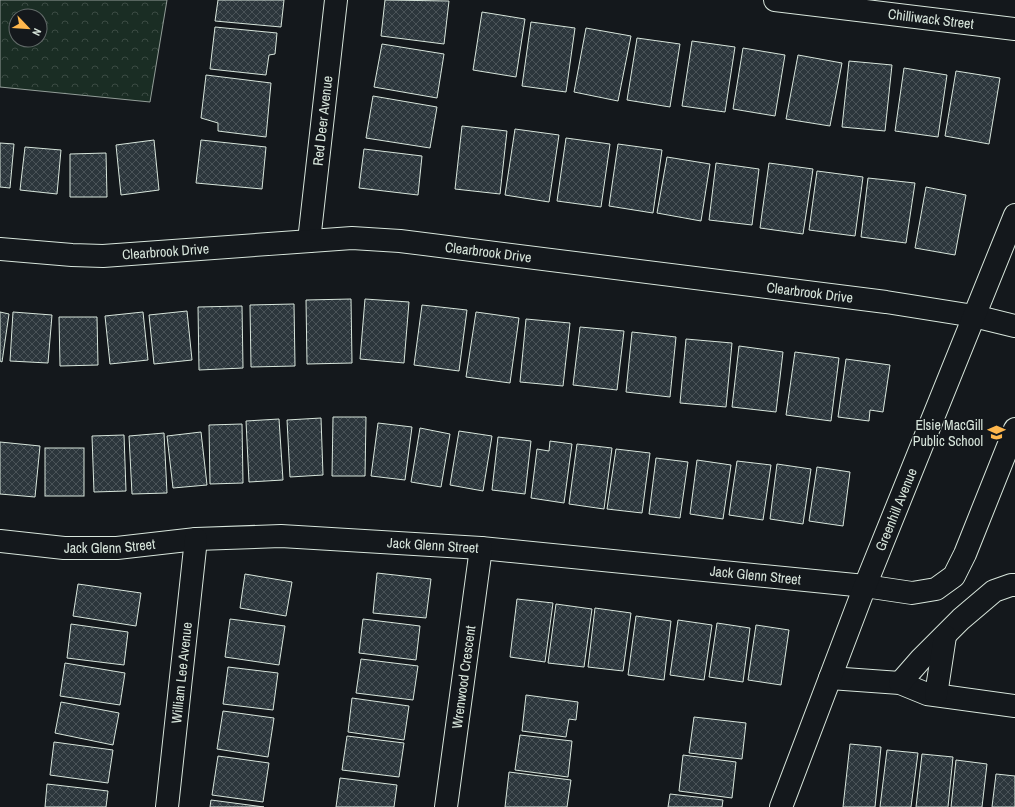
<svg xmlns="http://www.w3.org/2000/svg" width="1015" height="807" font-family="'Archivo Narrow',sans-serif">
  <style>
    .forest { fill: url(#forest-crowns); stroke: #939e99; fill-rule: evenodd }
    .building { fill: url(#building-cross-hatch); stroke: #d8e6dc }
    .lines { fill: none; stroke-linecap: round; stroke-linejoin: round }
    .minor-casing { stroke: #d8e6dc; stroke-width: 24 }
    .minor { stroke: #14181c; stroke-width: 22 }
    .labels { text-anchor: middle; stroke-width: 3; stroke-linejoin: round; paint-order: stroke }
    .street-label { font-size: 14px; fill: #d8e6dc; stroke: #14181c }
    .poi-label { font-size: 14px; fill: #d8e6dc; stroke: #14181c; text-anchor: end }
  </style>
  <defs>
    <pattern id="forest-crowns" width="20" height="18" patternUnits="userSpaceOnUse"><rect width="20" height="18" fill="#1a2d24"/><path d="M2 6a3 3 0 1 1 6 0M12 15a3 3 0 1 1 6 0" fill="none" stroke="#3b4b43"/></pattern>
    <pattern id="building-cross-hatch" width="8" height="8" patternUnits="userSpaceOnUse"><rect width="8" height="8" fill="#2c363c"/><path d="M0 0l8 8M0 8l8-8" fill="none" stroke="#4a5358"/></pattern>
  </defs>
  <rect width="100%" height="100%" fill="#14181c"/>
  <!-- forest -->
  <path class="forest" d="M0 0H167L150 102 0 87ZM16 16H40V40H16Z"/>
  <!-- building -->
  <g class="building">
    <polygon points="218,0 284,0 281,27 215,21"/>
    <polygon points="385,0 449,1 444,44 381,36"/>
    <polygon points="482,12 525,19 516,77 473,70"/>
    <polygon points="531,22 575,28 566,92 522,86"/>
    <polygon points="215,27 277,33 275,54 269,55 266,75 210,69"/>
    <polygon points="586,28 631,36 618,101 574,92"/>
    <polygon points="637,38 680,44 670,107 627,100"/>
    <polygon points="692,41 735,47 725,112 682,106"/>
    <polygon points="382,44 444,54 437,98 374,87"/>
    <polygon points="743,48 785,55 775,116 733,109"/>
    <polygon points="798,55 842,63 830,126 786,119"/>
    <polygon points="849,61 892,65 885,131 842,127"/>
    <polygon points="904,68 947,75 938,137 895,131"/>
    <polygon points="956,71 1000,78 989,144 945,136"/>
    <polygon points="206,75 271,83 266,137 218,131 218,123 201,118"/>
    <polygon points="373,96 437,107 430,148 366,138"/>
    <polygon points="462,126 507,131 500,194 455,189"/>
    <polygon points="515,129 559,135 549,202 505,195"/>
    <polygon points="566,138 610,144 601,207 557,201"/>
    <polygon points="154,140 159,190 121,195 116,145"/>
    <polygon points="201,140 266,147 262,189 196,183"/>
    <polygon points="0,143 14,144 10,188 0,187"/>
    <polygon points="618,144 662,150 653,213 609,206"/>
    <polygon points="25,147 61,150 57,194 20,190"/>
    <polygon points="364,149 422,156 418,195 359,188"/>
    <polygon points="106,153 107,197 70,197 70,154"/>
    <polygon points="667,157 710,164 701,221 657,213"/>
    <polygon points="716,163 759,169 752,225 709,220"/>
    <polygon points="769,163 813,169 803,234 760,228"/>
    <polygon points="817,171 863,177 855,236 809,230"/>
    <polygon points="868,178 915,183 906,243 861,237"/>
    <polygon points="926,187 966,195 955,255 915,248"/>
    <polygon points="351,299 352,363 307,364 306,300"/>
    <polygon points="365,299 409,302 404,363 360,359"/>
    <polygon points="294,304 295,366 251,367 250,305"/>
    <polygon points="422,305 467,310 459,371 414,365"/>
    <polygon points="242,306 243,368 199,370 198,307"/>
    <polygon points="187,311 192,360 154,364 149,315"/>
    <polygon points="0,312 9,314 2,362 0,361"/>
    <polygon points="13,312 52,315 48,363 10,361"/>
    <polygon points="143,312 148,360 110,364 105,316"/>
    <polygon points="476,312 519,318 510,383 466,377"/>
    <polygon points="59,317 97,317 98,365 60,366"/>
    <polygon points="526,319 570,323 563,386 520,382"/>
    <polygon points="580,327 624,331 617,390 573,385"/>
    <polygon points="632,332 676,337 670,397 626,392"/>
    <polygon points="686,339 732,343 726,407 680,403"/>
    <polygon points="739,346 783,352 776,412 732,407"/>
    <polygon points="795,352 839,358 831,421 786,415"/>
    <polygon points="846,359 890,365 883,412 870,410 869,421 838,417"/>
    <polygon points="333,417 366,417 365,476 332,476"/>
    <polygon points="321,418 323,475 290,477 287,420"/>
    <polygon points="279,419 283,480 249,482 246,421"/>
    <polygon points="378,423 412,427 405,480 371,476"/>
    <polygon points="242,424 243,483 210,484 209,425"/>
    <polygon points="420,428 450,434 441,487 411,482"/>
    <polygon points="459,431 492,436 483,491 450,485"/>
    <polygon points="201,432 207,485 173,488 167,436"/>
    <polygon points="164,433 167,493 132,494 129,436"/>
    <polygon points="124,435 126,491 94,492 92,436"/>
    <polygon points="498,437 531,441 525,494 492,490"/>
    <polygon points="550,441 572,444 564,503 531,498 537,449 549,451"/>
    <polygon points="0,442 40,446 35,497 0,494"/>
    <polygon points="577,444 612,448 604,509 569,504"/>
    <rect x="45" y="448" width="39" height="48"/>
    <polygon points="616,449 650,453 642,513 607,509"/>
    <polygon points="656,458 688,462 680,518 649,514"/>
    <polygon points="697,460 731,465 723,519 690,514"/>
    <polygon points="737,461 771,465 763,520 729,515"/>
    <polygon points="777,464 811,469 803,524 770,519"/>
    <polygon points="817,467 850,472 843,526 809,521"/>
    <polygon points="377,573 431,579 426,618 373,613"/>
    <polygon points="245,574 292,582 286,616 240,608"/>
    <polygon points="78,584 141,593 136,626 73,616"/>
    <polygon points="517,599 553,603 545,662 510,657"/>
    <polygon points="556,604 592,609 584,667 548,663"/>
    <polygon points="595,608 631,613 623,671 588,667"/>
    <polygon points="636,616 671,621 664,680 628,675"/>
    <polygon points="230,619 285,626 279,665 225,657"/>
    <polygon points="363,619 420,626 416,660 359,653"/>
    <polygon points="678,620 712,625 704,680 670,675"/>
    <polygon points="717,623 750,628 743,682 709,677"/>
    <polygon points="71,624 128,632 124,665 67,658"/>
    <polygon points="756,625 789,630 781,685 748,680"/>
    <polygon points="361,659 418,666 413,700 356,693"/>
    <polygon points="65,663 125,673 120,705 60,696"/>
    <polygon points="228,667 278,673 273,710 223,704"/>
    <polygon points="526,695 578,702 576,720 569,719 566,737 522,731"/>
    <polygon points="352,698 409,706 404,740 348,732"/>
    <polygon points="61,702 119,713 113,745 55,733"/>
    <polygon points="223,711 274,718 268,757 217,749"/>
    <polygon points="694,717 746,723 742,759 689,753"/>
    <polygon points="520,735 572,741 568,777 515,770"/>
    <polygon points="347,736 404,743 399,777 342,770"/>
    <polygon points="54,742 113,750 108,783 50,775"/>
    <polygon points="850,744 881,747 875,807 843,807"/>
    <polygon points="887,750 918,753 911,807 880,807"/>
    <polygon points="922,754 953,757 948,807 916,807"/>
    <polygon points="683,755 736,762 732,798 679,791"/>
    <polygon points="218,756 269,763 263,802 212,795"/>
    <polygon points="956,760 987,764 982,807 951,807"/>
    <polygon points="509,772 571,780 567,807 505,807"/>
    <polygon points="996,774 1015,776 1015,807 992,807"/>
    <polygon points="340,778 397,785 394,807 336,807"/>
    <polygon points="47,784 108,791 106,807 45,807"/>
    <polygon points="670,794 723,800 722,807 668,807"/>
    <polygon points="211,800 264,807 210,807"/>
  </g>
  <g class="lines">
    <defs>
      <g id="minor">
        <path id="s1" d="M775 0 1015 29"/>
        <path id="s2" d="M309 241 336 0"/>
        <path id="s3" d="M0 249 72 255 103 256 352 238 400 241 886 302 974 316 1015 326"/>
        <path id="s4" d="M0 541 64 548H117L196 539 281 536 481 548 865 586 912 593 936 589 954 576 965 554 1015 429"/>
        <polyline points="830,678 900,683 927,694 1015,706"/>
        <polyline points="900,683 921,659 961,619 994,591 1011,585 1015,585"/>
        <polyline points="936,695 945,636"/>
        <path id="s5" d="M167 807 196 539"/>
        <path id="s6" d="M446 807 481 548"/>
        <path id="s7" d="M781 807 865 586 1015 215"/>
      </g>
    </defs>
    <!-- minor casing -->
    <use href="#minor" class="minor-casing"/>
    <!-- minor -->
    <use href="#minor" class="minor"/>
  </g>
  <!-- icons -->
  <defs>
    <symbol id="school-bare" viewBox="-9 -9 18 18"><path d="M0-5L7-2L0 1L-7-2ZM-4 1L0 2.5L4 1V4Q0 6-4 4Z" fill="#ffb74d" stroke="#14181c" stroke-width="2.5" paint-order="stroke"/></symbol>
  </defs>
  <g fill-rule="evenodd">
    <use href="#school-bare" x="984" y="420" width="25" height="25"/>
  </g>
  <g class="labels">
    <!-- street labels -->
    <g class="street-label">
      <text dy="5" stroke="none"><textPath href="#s1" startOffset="157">Chilliwack Street</textPath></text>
      <text dy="5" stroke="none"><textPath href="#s2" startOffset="121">Red Deer Avenue</textPath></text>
      <text dy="5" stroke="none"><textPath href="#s3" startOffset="166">Clearbrook Drive</textPath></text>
      <text dy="5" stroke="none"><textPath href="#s3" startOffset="490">Clearbrook Drive</textPath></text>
      <text dy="5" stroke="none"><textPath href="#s3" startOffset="814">Clearbrook Drive</textPath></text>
      <text dy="5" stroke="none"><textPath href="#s7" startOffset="319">Greenhill Avenue</textPath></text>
      <text dy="5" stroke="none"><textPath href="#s4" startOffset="110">Jack Glenn Street</textPath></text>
      <text dy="5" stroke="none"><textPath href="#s4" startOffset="434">Jack Glenn Street</textPath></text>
      <text dy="5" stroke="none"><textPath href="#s4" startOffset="758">Jack Glenn Street</textPath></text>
      <text dy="5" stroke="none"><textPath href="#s5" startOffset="135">William Lee Avenue</textPath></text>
      <text dy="5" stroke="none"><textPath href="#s6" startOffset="131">Wrenwood Crescent</textPath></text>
    </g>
    <!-- poi labels -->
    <g class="poi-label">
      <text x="983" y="430">Elsie MacGill<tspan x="983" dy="16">Public School</tspan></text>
    </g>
  </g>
  <!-- north arrow -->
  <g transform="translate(28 28) rotate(115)"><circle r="19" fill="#14181c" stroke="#626a69"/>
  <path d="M0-3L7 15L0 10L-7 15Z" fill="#ffb74d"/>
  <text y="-6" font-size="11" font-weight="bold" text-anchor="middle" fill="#d8e6dc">N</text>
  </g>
</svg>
